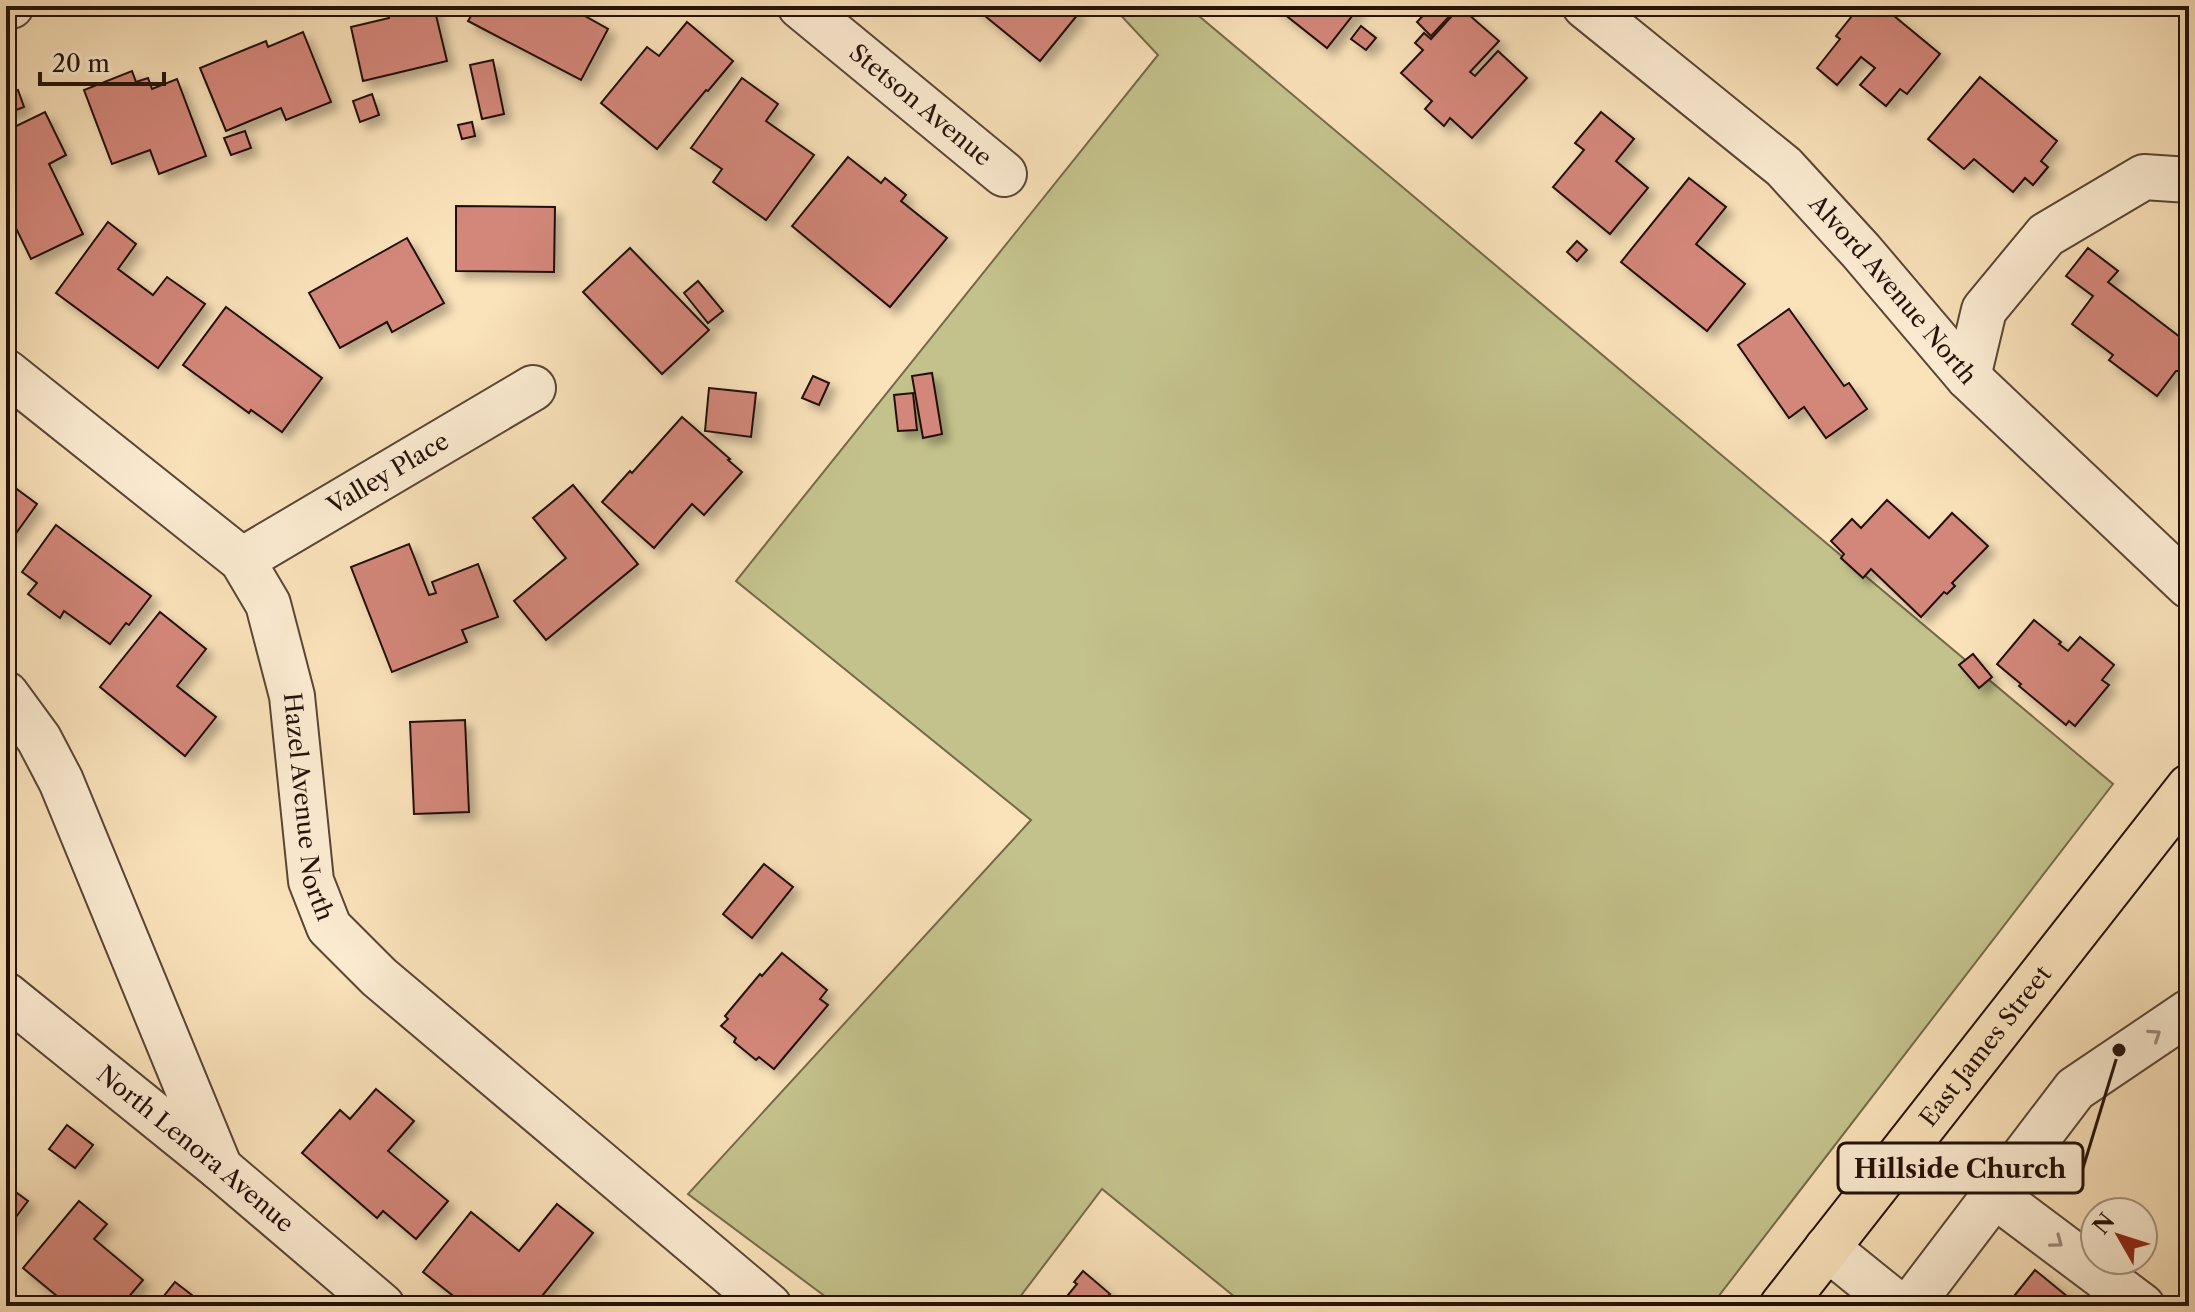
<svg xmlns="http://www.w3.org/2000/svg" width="2195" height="1312" font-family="'Libre Caslon Text',serif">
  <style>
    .green { fill: #c4c28c; stroke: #746a4a; stroke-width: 2 }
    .building { fill: #d3877a; stroke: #241109; stroke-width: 2; filter: url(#shadow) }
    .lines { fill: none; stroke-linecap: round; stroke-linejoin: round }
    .minor-casing { stroke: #5a4535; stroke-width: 48 }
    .major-casing { stroke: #241109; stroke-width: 48 }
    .minor { stroke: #fcecd2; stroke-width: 44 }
    .major { stroke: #fae2ba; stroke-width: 44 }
    .oneway { stroke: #9b8978 }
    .labels { text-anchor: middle; stroke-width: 6; stroke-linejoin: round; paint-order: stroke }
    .street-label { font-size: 24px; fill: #241109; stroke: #fcecd2 }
    .leader { fill: none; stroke: #241109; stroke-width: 3 }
    .callout-dot { fill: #241109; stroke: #fcecd2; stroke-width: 3 }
    .callout { fill: #fcecd2; stroke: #241109; stroke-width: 3 }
    .callout-label { font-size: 26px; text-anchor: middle; font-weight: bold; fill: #241109 }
  </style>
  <defs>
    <filter id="shadow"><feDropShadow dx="7" dy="7" stdDeviation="4" flood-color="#0004"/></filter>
  </defs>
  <rect width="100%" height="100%" fill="#fae2ba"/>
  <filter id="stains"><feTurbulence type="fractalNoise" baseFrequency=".0025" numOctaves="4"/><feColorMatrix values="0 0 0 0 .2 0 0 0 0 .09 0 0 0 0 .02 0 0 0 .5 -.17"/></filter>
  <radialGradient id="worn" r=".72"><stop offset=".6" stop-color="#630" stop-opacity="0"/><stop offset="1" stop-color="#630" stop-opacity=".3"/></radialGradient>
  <!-- green -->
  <polygon class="green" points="1112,6 1187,6 2113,784 1711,1306 1246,1306 1102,1189 1013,1306 838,1306 688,1194 1031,820 736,581 1158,55"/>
  <!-- building -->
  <g class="building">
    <polygon points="399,6 436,6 437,10 435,11 447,61 363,81 351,27 389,18 387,9"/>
    <polygon points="477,6 567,6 608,29 581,80 468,21"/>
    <polygon points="975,6 1073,6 1079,13 1040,61 974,7"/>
    <polygon points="1274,6 1360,6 1327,48"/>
    <polygon points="1432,6 1455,6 1457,8 1431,36 1417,22"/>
    <polygon points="1860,6 1882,6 1940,54 1907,94 1900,89 1886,106 1860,85 1875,68 1861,57 1837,85 1817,68 1840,39 1836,36"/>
    <polygon points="1460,7 1499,41 1470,72 1475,76 1498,51 1527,78 1472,138 1450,118 1444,126 1425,109 1432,101 1401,73 1423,50 1415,43 1424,33 1431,39"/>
    <polygon points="687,22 733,61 708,91 706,90 657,149 601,103 647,47 659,56"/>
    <polygon points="1361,26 1376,38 1366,50 1351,39"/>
    <polygon points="303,32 331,102 286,120 281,108 226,131 200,68 266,41 268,47"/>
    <polygon points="493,60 504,114 482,119 470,65"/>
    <polygon points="132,71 136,82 148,78 152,89 177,79 206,156 159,174 150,150 112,164 84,90"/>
    <polygon points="1980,77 2057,141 2041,161 2048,167 2033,185 2025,178 2013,192 1974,159 1964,169 1928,139"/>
    <polygon points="742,78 778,104 766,121 814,155 766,220 713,182 722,169 691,148"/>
    <polygon points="18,90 24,107 6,114 6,94"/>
    <polygon points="372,94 379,115 360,122 353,101"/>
    <polygon points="45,112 66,155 49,164 83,234 31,259 14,224 10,226 6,219 6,131"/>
    <polygon points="1601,112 1634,139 1616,161 1648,188 1610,234 1553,187 1584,150 1575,143"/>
    <polygon points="472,122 475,136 462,139 458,125"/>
    <polygon points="245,131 251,148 231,155 224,138"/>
    <polygon points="848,157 881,183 885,178 906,195 901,201 947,238 890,307 792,226"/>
    <polygon points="1689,178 1726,207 1696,244 1745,284 1707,331 1621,262"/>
    <polygon points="456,206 555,207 554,272 456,271"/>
    <polygon points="108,222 136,244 118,269 153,295 167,277 205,304 158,368 56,293"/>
    <polygon points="407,238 444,303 392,332 387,322 340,348 309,293"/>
    <polygon points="1577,241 1587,250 1577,261 1567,252"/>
    <polygon points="630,248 709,330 662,374 583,292"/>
    <polygon points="2088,248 2118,271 2108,282 2189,344 2189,365 2185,371 2176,371 2157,396 2109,360 2113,355 2072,324 2093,296 2066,276"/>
    <polygon points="698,281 723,311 708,323 684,293"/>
    <polygon points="226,307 322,378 282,432 251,410 249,413 183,365"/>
    <polygon points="1789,309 1844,386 1849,383 1867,409 1826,438 1804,407 1789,418 1738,345"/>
    <polygon points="932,373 942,434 923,438 912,376"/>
    <polygon points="813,376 829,383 819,405 802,398"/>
    <polygon points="709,388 756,393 751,437 705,431"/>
    <polygon points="913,393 917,430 898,431 894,395"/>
    <polygon points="682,417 730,459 728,460 742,472 704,515 692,504 654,548 602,502 630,471 632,473"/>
    <polygon points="6,481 37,504 12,539 6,535"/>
    <polygon points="573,485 638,564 546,640 514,601 566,558 533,518"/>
    <polygon points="1887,500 1929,538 1952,513 1988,546 1952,583 1955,586 1947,594 1944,592 1921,617 1871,569 1863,578 1841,558 1844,554 1831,541 1852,519 1861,528"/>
    <polygon points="56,525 151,596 129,625 126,623 110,644 64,611 60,618 28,594 37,583 22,572"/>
    <polygon points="409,544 429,595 436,593 432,582 478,564 498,617 462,630 467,642 392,672 351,567"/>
    <polygon points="160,612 206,649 177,686 216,717 185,756 100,687"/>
    <polygon points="2034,620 2061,642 2059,644 2068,651 2080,637 2114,665 2102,680 2109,685 2075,726 2069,721 2066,725 2019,686 2021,684 1997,664"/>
    <polygon points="1973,654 1992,677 1979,688 1959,665"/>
    <polygon points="465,720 469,812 414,814 410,722"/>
    <polygon points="764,864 793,887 752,938 723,914"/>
    <polygon points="782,953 827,990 820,999 828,1005 774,1069 759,1057 756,1060 734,1042 736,1038 721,1026 728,1019 725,1016 760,974 762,976"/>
    <polygon points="376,1089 414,1121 388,1151 448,1201 416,1239 383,1211 377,1218 302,1153 340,1110 350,1119"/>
    <polygon points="67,1125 93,1145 75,1168 49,1149"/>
    <polygon points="6,1185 28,1201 6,1230"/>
    <polygon points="79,1201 107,1224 94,1239 143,1280 121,1306 69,1306 23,1268"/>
    <polygon points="557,1204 593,1233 534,1306 466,1306 423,1272 471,1212 519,1251"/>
    <polygon points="2035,1270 2079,1306 2006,1306"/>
    <polygon points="1083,1271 1110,1294 1105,1299 1114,1306 1059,1306 1077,1284 1074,1282"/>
    <polygon points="175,1282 206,1306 156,1306"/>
  </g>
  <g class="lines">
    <defs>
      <g id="minor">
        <path id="s1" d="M800 6 1004 174"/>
        <path id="s2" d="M1585 6 1784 167 1861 251 1968 377 2189 586"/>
        <polyline points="6,7 11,6"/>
        <path id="s3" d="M6 372 242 560 268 604 292 696 311 881 329 927 379 977 769 1306"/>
        <polyline points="1968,377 1984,310 2046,235 2144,177 2189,180"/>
        <path id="s4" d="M242 560 533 388"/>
        <polyline points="6,694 39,739 61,781 220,1168"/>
        <path id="s5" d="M6 995 220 1168 382 1306"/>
        <polyline points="1994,1195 2142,1306"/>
        <polyline points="1827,1248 1899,1306"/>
        <polyline points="1910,1306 2075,1089 2189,1012"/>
      </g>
      <g id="major">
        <path id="s6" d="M1782 1306 2189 787"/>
      </g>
    </defs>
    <!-- minor casing -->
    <use href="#minor" class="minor-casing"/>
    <!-- major casing -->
    <use href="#major" class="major-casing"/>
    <!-- minor -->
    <use href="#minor" class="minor"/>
    <!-- major -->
    <use href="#major" class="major"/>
  </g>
  <!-- one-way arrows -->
  <defs><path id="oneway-chevron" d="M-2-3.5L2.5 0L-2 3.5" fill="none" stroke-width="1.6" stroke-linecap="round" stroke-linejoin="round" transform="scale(2)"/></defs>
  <g class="oneway">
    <use href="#oneway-chevron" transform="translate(2155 1035) rotate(-34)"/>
    <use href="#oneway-chevron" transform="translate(2057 1242) rotate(37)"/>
  </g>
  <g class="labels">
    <!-- street labels -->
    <g class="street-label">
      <text dy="8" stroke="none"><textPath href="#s1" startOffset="156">Stetson Avenue</textPath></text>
      <text dy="8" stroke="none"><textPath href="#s2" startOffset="420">Alvord Avenue North</textPath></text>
      <text dy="8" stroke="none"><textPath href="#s4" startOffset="170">Valley Place</textPath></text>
      <text dy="8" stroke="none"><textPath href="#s3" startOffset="560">Hazel Avenue North</textPath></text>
      <text dy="8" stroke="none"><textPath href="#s6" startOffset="330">East James Street</textPath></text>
      <text dy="8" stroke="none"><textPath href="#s5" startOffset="244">North Lenora Avenue</textPath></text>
    </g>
  </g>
  <!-- callouts -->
  <path class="leader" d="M2119 1050L2083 1168"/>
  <circle class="callout-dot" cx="2119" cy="1050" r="8"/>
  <rect class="callout" x="1838" y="1143" width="245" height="50" rx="8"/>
  <g class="callout-label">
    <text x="1960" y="1178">Hillside Church</text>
  </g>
  <!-- margin -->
  <rect width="2195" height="1312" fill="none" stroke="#fae2ba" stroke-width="32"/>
  <rect x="8" y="8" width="2179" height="1296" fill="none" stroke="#241109" stroke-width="4"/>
  <rect x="16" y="16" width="2163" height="1280" fill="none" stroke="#241109" stroke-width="2"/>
  <!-- north arrow -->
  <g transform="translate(2119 1236) rotate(309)"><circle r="38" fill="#fcecd2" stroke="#a69482" stroke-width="2"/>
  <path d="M0-6L14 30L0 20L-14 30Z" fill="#8f2418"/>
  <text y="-12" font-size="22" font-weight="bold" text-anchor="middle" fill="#241109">N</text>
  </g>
  <!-- scale -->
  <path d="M40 72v12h124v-12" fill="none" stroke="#241109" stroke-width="4"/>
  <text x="52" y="72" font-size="24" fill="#241109" stroke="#fcecd2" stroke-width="6" paint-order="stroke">20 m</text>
  <rect width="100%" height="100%" filter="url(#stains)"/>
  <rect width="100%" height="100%" fill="url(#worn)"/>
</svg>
